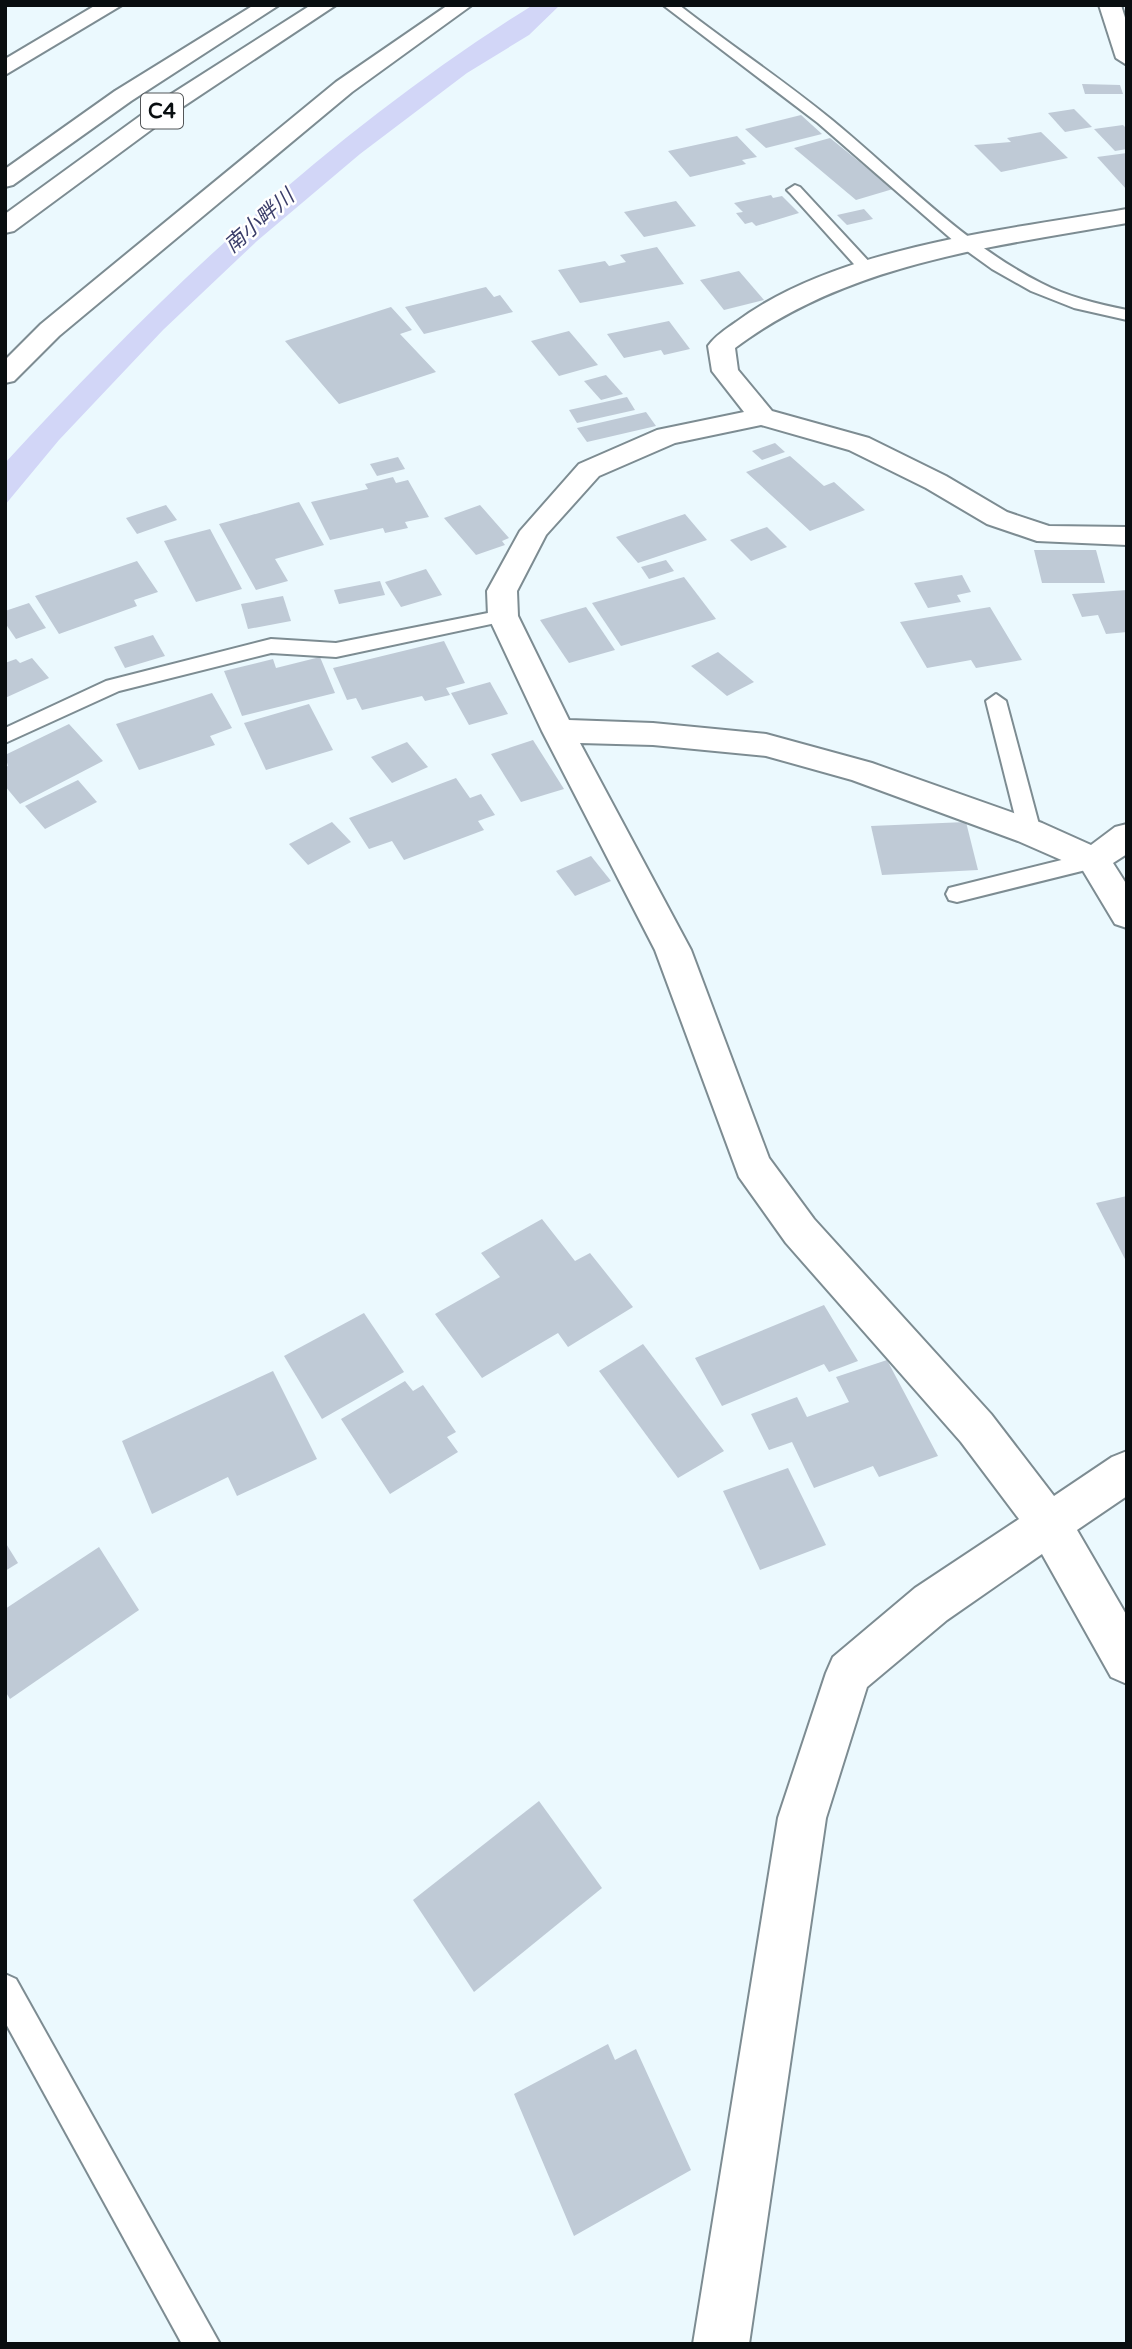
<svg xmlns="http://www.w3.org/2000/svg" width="1132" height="2349" font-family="'Varela Round','Noto Sans JP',sans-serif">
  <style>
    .water { fill: #d2d6f7 }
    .building { fill: #bfcad6 }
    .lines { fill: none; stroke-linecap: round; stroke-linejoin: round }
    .lane-casing { stroke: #7d8c92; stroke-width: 4 }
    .street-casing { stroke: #7d8c92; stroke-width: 4 }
    .highway-casing { stroke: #7d8c92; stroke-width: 4 }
    .lane { fill: #fff; fill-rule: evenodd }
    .street { fill: #fff; fill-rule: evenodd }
    .highway { fill: #fff; fill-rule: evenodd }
    .labels { text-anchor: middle; stroke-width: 5; stroke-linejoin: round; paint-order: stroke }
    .shield { fill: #fff; stroke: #535658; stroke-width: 2 }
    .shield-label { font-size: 21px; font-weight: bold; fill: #090e10 }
    .far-water-label { font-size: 21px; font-style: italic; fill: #3b3e6a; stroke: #fff }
  </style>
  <rect width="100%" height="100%" fill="#ebf9fe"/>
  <!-- water -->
  <path class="water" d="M533 5H560L529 35 467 73 360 154 257 241 163 330 59 440 5 505V463C163 291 334 129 533 5Z"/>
  <!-- building -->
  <g class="building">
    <polygon points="1082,84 1120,85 1123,94 1085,94"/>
    <polygon points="1074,109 1092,127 1065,132 1048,113"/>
    <polygon points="801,115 822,134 766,148 745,129"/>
    <polygon points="1123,125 1127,129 1127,149 1115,151 1094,129"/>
    <polygon points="1041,132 1068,158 1001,172 974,145 1011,142 1007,138"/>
    <polygon points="737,136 757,157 742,160 746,164 690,177 668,151"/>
    <polygon points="830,138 893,189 856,200 794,148"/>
    <polygon points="1127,153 1127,190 1097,157"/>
    <polygon points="771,195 773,198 782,196 799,213 756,226 752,222 745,224 736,213 743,212 734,203"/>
    <polygon points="676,201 696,226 644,237 624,212"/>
    <polygon points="864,209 873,219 847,225 837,215"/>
    <polygon points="657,247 684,284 580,303 558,270 605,261 609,266 626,262 620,255"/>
    <polygon points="739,271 764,300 724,310 700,280"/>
    <polygon points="486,287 494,297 500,295 513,312 424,334 405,307"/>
    <polygon points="391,307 412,330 400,334 436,372 339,404 285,341"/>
    <polygon points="669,321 690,349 664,355 661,350 624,358 607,334"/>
    <polygon points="569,331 598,365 559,376 531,341"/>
    <polygon points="606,375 623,394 601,400 584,381"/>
    <polygon points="627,397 635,410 577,423 569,410"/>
    <polygon points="646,412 656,426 587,442 577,428"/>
    <polygon points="775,443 785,452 762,460 752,451"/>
    <polygon points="790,456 824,486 834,482 865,510 810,531 746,472"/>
    <polygon points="398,457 405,469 377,476 370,464"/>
    <polygon points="393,477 396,483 408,480 429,517 405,522 408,528 385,533 383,528 330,540 311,502 368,489 365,484"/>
    <polygon points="299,502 324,545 275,559 288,581 256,590 219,524"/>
    <polygon points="166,505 177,520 137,534 126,518"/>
    <polygon points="480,505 509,538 502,541 505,545 476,555 444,518"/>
    <polygon points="685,514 707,540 638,563 616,537"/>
    <polygon points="767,527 787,547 751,561 730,540"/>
    <polygon points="210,529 242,589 196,602 164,541"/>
    <polygon points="1034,550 1096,550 1105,583 1042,583"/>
    <polygon points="666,560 674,571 649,579 641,567"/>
    <polygon points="137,561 158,592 134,600 137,606 59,634 35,596"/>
    <polygon points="426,569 442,595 401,607 385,582"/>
    <polygon points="962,575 971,592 957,595 961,602 928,608 914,583"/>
    <polygon points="684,577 716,619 621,646 592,603"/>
    <polygon points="380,581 385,595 339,604 334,590"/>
    <polygon points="1127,590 1127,632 1106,634 1098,615 1082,617 1072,594"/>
    <polygon points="283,596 291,621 248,629 241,604"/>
    <polygon points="29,603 46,628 16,639 5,623 5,611"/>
    <polygon points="586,607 615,650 569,663 540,620"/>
    <polygon points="990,607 1022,660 976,668 971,660 927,668 900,622"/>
    <polygon points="153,635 165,656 125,668 114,647"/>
    <polygon points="444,641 465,683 446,688 450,695 425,701 422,696 362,710 356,698 347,700 333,668"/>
    <polygon points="718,652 754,682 727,696 691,666"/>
    <polygon points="320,657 335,693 242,716 224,671 273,659 276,668"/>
    <polygon points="32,658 49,678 5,698 5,663 16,659 20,663"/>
    <polygon points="490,682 508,714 469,725 451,693"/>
    <polygon points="212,693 232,728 210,736 215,745 139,770 116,724"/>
    <polygon points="309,704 333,750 266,770 244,723"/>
    <polygon points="69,724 103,761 20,804 5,786 5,767 8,766 5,755"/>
    <polygon points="533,740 564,789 521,802 491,754"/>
    <polygon points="407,742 428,767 392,783 371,757"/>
    <polygon points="456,778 470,798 481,794 495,815 478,821 484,830 404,860 392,841 369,849 349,818"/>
    <polygon points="78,780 97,802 45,829 25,806"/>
    <polygon points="332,822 351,842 308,865 289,844"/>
    <polygon points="966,822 978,870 882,875 871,826"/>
    <polygon points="591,856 611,881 575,896 556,871"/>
    <polygon points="1127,1196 1127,1263 1096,1203"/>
    <polygon points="542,1219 575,1261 590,1253 633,1307 568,1347 558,1333 482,1378 435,1314 500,1277 481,1253"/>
    <polygon points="824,1305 858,1361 829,1372 824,1364 722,1406 695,1358"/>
    <polygon points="364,1313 404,1372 322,1419 284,1356"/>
    <polygon points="643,1344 724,1451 678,1478 599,1371"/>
    <polygon points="887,1360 938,1456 879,1477 873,1466 814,1488 792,1442 769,1450 751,1414 797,1397 807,1417 849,1402 836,1377"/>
    <polygon points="273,1371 317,1459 237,1496 228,1477 152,1514 122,1441"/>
    <polygon points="405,1381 413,1391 423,1385 456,1432 447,1437 458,1452 390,1494 341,1419"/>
    <polygon points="788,1468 826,1545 760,1570 723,1491"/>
    <polygon points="5,1542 18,1563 5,1571"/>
    <polygon points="99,1547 139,1610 10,1699 5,1691 5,1609"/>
    <polygon points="539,1801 602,1888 474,1992 413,1900"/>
    <polygon points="608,2044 615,2060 636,2049 691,2170 574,2236 514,2094"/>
  </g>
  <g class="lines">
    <defs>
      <g id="lane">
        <path d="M663 5H679C729 44 783 80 832 120 900 176 962 243 1041 283 1068 297 1097 304 1127 310V320L1074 308 1031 291 992 269 956 243 818 123Z"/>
        <polygon points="795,185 800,187 874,267 874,273 862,273 790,193 787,190"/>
        <polygon points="503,610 510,612 513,616 510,620 336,657 271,653 119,691 5,743 5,728 106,681 271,639 336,643"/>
        <polygon points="996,694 1006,701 1041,832 1038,837 1022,837 1019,832 986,701"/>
        <polygon points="1094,852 1102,854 1105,860 1102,866 957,902 949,900 946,894 949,888 957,886"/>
        <polygon points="5,1974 16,1979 220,2344 182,2344 5,2022"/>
      </g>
      <g id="street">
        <polygon points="96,5 122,5 5,75 5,59"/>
        <polygon points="448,5 472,5 352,92 59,336 14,381 5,383 5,360 41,324 336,82"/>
        <polygon points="1099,5 1121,5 1127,24 1127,65 1116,58"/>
        <path d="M1127 209V223C991 247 848 263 735 348L738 370 772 411 869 438 946 476 1007 512 1049 526 1127 527V545L1037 541 987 524 926 488 849 450 761 425 675 443 599 476 546 535 517 591 518 616 569 720 653 723 766 734 872 763 1042 823 1091 845 1115 827 1127 824V854L1113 863 1127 885V928L1115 924 1082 869 1018 841 852 780 766 756 653 745 580 743 691 950 769 1158 814 1219 991 1414 1054 1496 1112 1457 1127 1451V1496L1077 1530 1127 1616V1684L1111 1677 1042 1554 947 1620 867 1687 826 1818 749 2344H693L778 1818 826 1673 833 1657 915 1588 1019 1519 961 1442 786 1243 739 1177 655 950 542 731 488 616 487 591 520 531 579 464 657 430 744 412 712 371 708 346C715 336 726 329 736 322 836 247 1005 230 1127 209Z"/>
      </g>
      <g id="highway">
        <polygon points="254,5 279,5 131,101 13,185 5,187 5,169 115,91"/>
        <polygon points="311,5 336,5 178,110 14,231 5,233 5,214 162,100"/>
      </g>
    </defs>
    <!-- lane casing -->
    <use href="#lane" class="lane-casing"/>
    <!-- street casing -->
    <use href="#street" class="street-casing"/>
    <!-- highway casing -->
    <use href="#highway" class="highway-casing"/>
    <!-- lane -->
    <use href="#lane" class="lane"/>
    <!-- street -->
    <use href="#street" class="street"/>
    <!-- highway -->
    <use href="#highway" class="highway"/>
  </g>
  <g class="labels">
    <!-- shield labels -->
    <rect class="shield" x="141" y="93.5" width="42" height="35" rx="5"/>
    <g class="shield-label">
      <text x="162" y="118">C4</text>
    </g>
    <!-- far-water labels -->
    <g class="far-water-label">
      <text transform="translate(259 221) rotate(-41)" y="7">南小畔川</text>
    </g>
  </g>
  <!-- border -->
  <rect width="1132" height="2349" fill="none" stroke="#090e10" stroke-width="14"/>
</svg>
